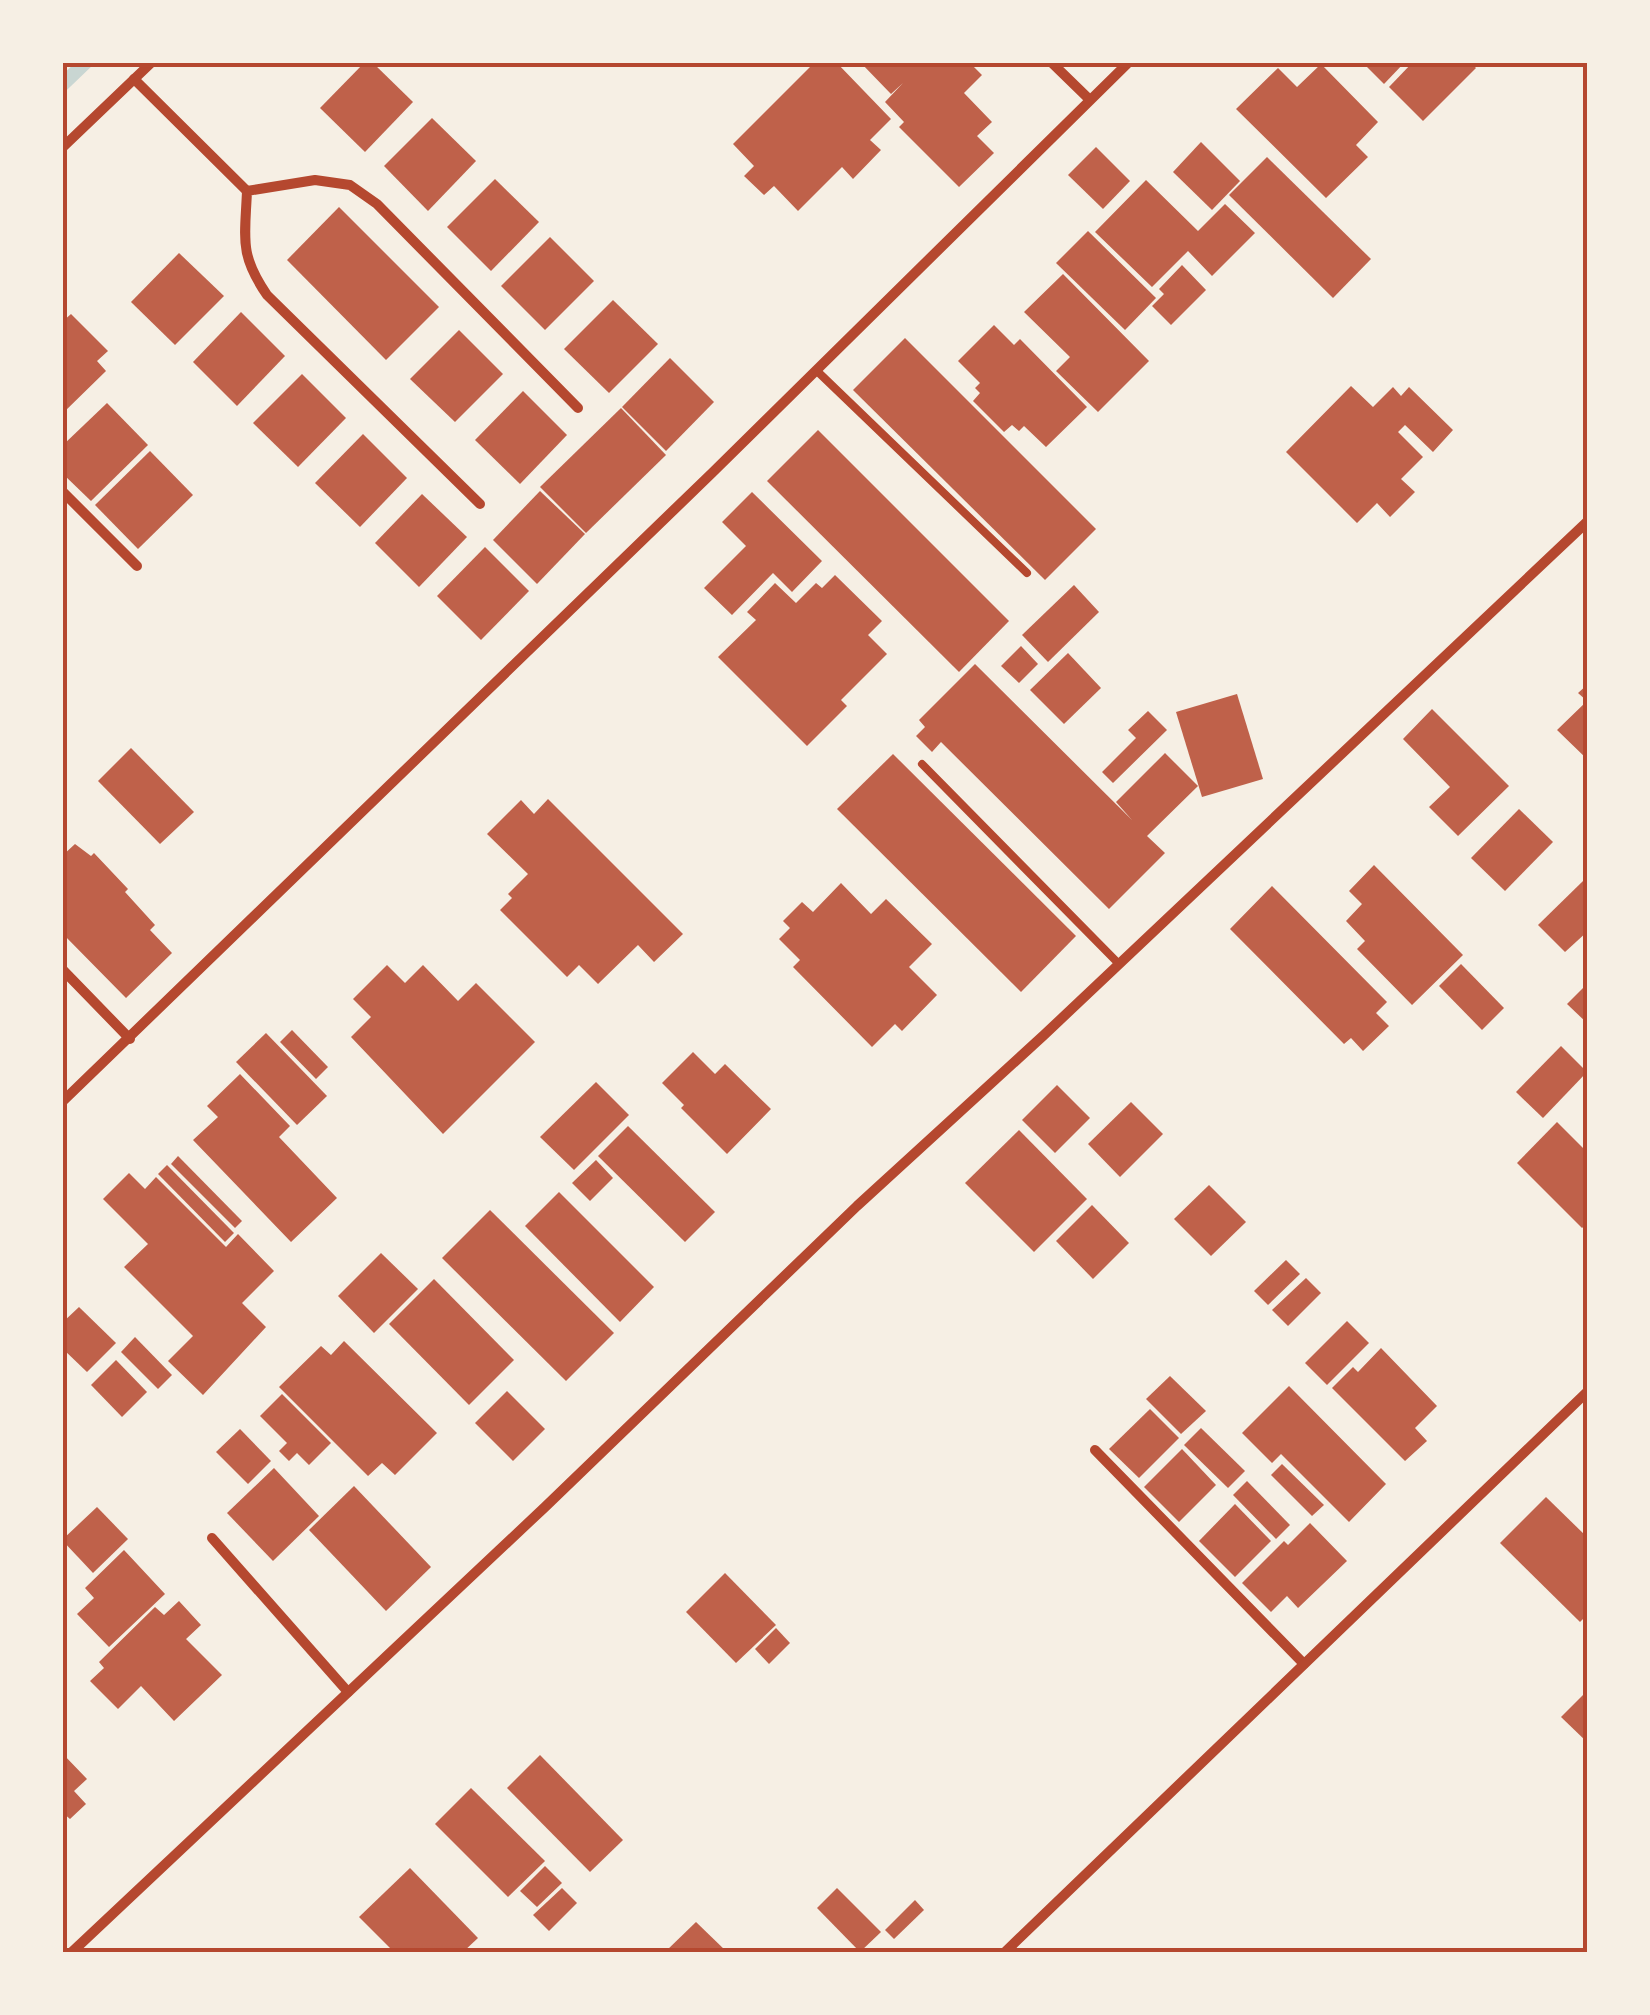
<svg xmlns="http://www.w3.org/2000/svg" width="1650" height="2015" font-family="Montserrat,sans-serif">
  <style>
    .lines { fill: none; stroke-linecap: round; stroke-linejoin: round }
    .stream { stroke: #c9d6d2; stroke-width: 14 }
    .building { fill: #bf614a }
    .service { stroke: #b5482f; stroke-width: 8 }
    .minor { stroke: #b5482f; stroke-width: 10 }
    .neatline { fill: none; stroke: #b5482f; stroke-width: 4 }
  </style>
  <rect width="100%" height="100%" fill="#f6efe4"/>
  <g class="lines">
    <!-- stream -->
    <polyline class="stream" points="62,85 86,62"/>
  </g>
  <!-- building -->
  <g class="building">
    <polygon points="365,62 372,62 413,102 365,152 320,108"/>
    <polygon points="815,62 836,62 891,119 870,140 881,150 853,179 842,167 798,211 774,186 764,195 744,176 754,166 733,144"/>
    <polygon points="860,62 969,62 982,75 964,93 992,122 977,136 994,153 959,187 899,127 904,122 885,102 903,83 891,94"/>
    <polygon points="1362,62 1405,62 1384,84"/>
    <polygon points="1413,62 1470,62 1476,68 1423,121 1389,87"/>
    <polygon points="1321,64 1378,122 1356,145 1368,157 1326,198 1236,109 1278,68 1297,87"/>
    <polygon points="432,118 476,161 428,211 384,166"/>
    <polygon points="1201,142 1240,181 1212,210 1173,172"/>
    <polygon points="1096,147 1130,181 1103,209 1068,175"/>
    <polygon points="1267,157 1371,259 1333,298 1229,195"/>
    <polygon points="495,179 539,222 491,271 447,227"/>
    <polygon points="1146,180 1198,231 1225,204 1255,233 1212,276 1188,251 1152,287 1095,232"/>
    <polygon points="339,207 439,307 386,360 287,260"/>
    <polygon points="1088,231 1156,298 1125,330 1056,263"/>
    <polygon points="550,237 594,281 545,330 501,286"/>
    <polygon points="179,253 224,296 175,345 131,302"/>
    <polygon points="1182,265 1206,290 1171,325 1152,306 1164,294 1159,289"/>
    <polygon points="1063,274 1149,361 1098,412 1056,371 1070,357 1024,312"/>
    <polygon points="613,300 658,344 609,393 564,349"/>
    <polygon points="241,312 285,356 237,406 193,362"/>
    <polygon points="71,314 108,351 97,361 106,371 62,414 62,322"/>
    <polygon points="994,325 1014,345 1020,339 1087,407 1046,447 1024,426 1019,431 1012,425 1004,432 973,401 980,393 975,388 980,383 958,361"/>
    <polygon points="459,330 503,374 455,422 410,379"/>
    <polygon points="905,338 1096,529 1045,580 853,390"/>
    <polygon points="670,358 714,402 666,451 622,407"/>
    <polygon points="302,374 346,418 298,467 253,423"/>
    <polygon points="1351,386 1373,407 1393,387 1401,396 1409,387 1453,430 1433,452 1405,425 1398,432 1423,457 1401,479 1415,492 1390,517 1377,503 1357,523 1286,452"/>
    <polygon points="523,391 567,435 520,484 475,440"/>
    <polygon points="107,403 148,445 91,501 62,473 62,446"/>
    <polygon points="621,408 666,455 586,533 540,487"/>
    <polygon points="818,430 1009,621 959,672 767,481"/>
    <polygon points="363,434 407,478 360,527 315,483"/>
    <polygon points="150,451 193,495 138,549 95,505"/>
    <polygon points="540,491 585,534 537,584 493,540"/>
    <polygon points="752,492 822,561 792,592 773,573 732,615 704,588 746,546 722,522"/>
    <polygon points="422,494 467,537 419,587 375,543"/>
    <polygon points="485,547 529,591 481,640 437,596"/>
    <polygon points="835,575 882,621 868,635 887,654 841,700 847,706 807,746 718,657 756,620 747,612 775,583 796,603 816,583 822,588"/>
    <polygon points="1074,585 1099,612 1048,662 1022,635"/>
    <polygon points="1021,646 1038,664 1019,683 1001,666"/>
    <polygon points="1068,653 1101,688 1064,724 1030,690"/>
    <polygon points="975,664 1132,820 1116,802 1165,753 1198,786 1147,836 1165,853 1109,909 941,742 932,752 916,736 925,727 919,720"/>
    <polygon points="1588,684 1588,760 1557,730 1587,701 1578,693"/>
    <polygon points="1237,694 1263,779 1202,797 1176,712"/>
    <polygon points="1432,709 1509,786 1458,836 1429,807 1450,787 1403,739"/>
    <polygon points="1148,711 1167,730 1113,783 1102,772 1136,738 1128,730"/>
    <polygon points="131,748 194,812 160,844 98,781"/>
    <polygon points="893,754 1076,936 1021,992 837,809"/>
    <polygon points="548,799 683,934 654,962 638,945 598,984 579,965 567,977 500,910 512,898 508,894 528,874 487,834 521,800 534,814"/>
    <polygon points="1519,809 1553,842 1505,891 1471,858"/>
    <polygon points="75,844 91,856 94,853 128,889 125,892 155,925 150,930 172,953 126,998 62,933 62,856"/>
    <polygon points="1374,865 1463,955 1412,1005 1357,949 1365,941 1346,921 1362,904 1349,891"/>
    <polygon points="1583,881 1588,886 1588,931 1565,952 1538,925"/>
    <polygon points="841,883 871,914 886,899 932,944 909,967 937,995 902,1031 895,1024 872,1047 793,967 800,960 779,939 790,928 783,921 802,902 813,912"/>
    <polygon points="1272,886 1387,1002 1376,1013 1389,1026 1363,1051 1351,1038 1344,1044 1230,929"/>
    <polygon points="1461,964 1504,1008 1482,1030 1439,986"/>
    <polygon points="387,965 405,983 423,965 458,1001 476,983 535,1042 443,1134 351,1037 371,1017 353,999"/>
    <polygon points="1588,983 1588,1024 1567,1004"/>
    <polygon points="292,1030 328,1067 316,1079 280,1042"/>
    <polygon points="266,1033 327,1096 297,1125 236,1062"/>
    <polygon points="1561,1046 1587,1072 1543,1118 1516,1092"/>
    <polygon points="693,1052 715,1074 725,1064 771,1109 727,1154 681,1108 684,1105 662,1083"/>
    <polygon points="240,1074 290,1126 279,1137 337,1198 291,1242 193,1140 218,1117 207,1106"/>
    <polygon points="596,1082 629,1115 574,1170 540,1137"/>
    <polygon points="1057,1085 1090,1118 1055,1153 1022,1120"/>
    <polygon points="1131,1102 1163,1134 1120,1177 1088,1144"/>
    <polygon points="1557,1122 1588,1153 1588,1223 1582,1228 1517,1163"/>
    <polygon points="628,1126 715,1212 685,1242 598,1156"/>
    <polygon points="1019,1130 1087,1199 1034,1252 965,1183"/>
    <polygon points="178,1156 242,1221 235,1228 171,1164"/>
    <polygon points="596,1160 613,1178 590,1201 572,1183"/>
    <polygon points="167,1165 234,1233 225,1242 158,1174"/>
    <polygon points="129,1173 145,1189 156,1177 226,1247 238,1234 274,1271 242,1303 266,1327 203,1395 168,1361 193,1336 124,1267 148,1244 103,1199"/>
    <polygon points="1209,1185 1246,1222 1211,1256 1174,1219"/>
    <polygon points="559,1192 654,1287 620,1322 525,1226"/>
    <polygon points="1092,1205 1129,1243 1093,1279 1056,1241"/>
    <polygon points="490,1210 614,1333 566,1381 442,1258"/>
    <polygon points="381,1253 418,1289 374,1333 338,1296"/>
    <polygon points="1286,1260 1300,1274 1268,1305 1254,1291"/>
    <polygon points="1306,1278 1321,1293 1288,1326 1272,1310"/>
    <polygon points="434,1279 514,1360 469,1405 389,1324"/>
    <polygon points="79,1307 116,1343 87,1372 62,1348 62,1323"/>
    <polygon points="1347,1321 1369,1343 1327,1385 1305,1363"/>
    <polygon points="135,1337 172,1375 158,1389 121,1352"/>
    <polygon points="344,1341 437,1433 395,1475 382,1463 368,1476 279,1387 321,1346 331,1355"/>
    <polygon points="1381,1348 1437,1406 1415,1428 1427,1441 1405,1461 1332,1388 1353,1367 1358,1372"/>
    <polygon points="116,1360 147,1392 122,1417 91,1385"/>
    <polygon points="1170,1376 1206,1411 1181,1434 1146,1399"/>
    <polygon points="1289,1386 1386,1484 1349,1522 1281,1454 1272,1463 1242,1433"/>
    <polygon points="507,1391 545,1429 513,1461 475,1423"/>
    <polygon points="282,1394 331,1443 309,1465 297,1453 289,1461 279,1451 287,1443 260,1416"/>
    <polygon points="1150,1409 1179,1438 1139,1478 1109,1449"/>
    <polygon points="1201,1428 1245,1471 1228,1488 1184,1445"/>
    <polygon points="240,1429 271,1461 248,1484 216,1452"/>
    <polygon points="1182,1449 1216,1485 1179,1522 1144,1487"/>
    <polygon points="1282,1464 1324,1505 1312,1516 1271,1475"/>
    <polygon points="274,1468 319,1516 273,1561 227,1513"/>
    <polygon points="1247,1481 1290,1525 1276,1539 1233,1495"/>
    <polygon points="354,1486 431,1567 386,1611 309,1530"/>
    <polygon points="1546,1497 1588,1538 1588,1614 1580,1622 1500,1543"/>
    <polygon points="1235,1504 1271,1541 1235,1577 1199,1541"/>
    <polygon points="97,1507 128,1539 93,1573 62,1540"/>
    <polygon points="1310,1523 1347,1561 1298,1608 1287,1596 1271,1612 1242,1583 1284,1541 1288,1545"/>
    <polygon points="124,1550 165,1594 109,1647 77,1614 94,1598 85,1588"/>
    <polygon points="725,1573 776,1625 736,1663 686,1612"/>
    <polygon points="179,1601 201,1625 186,1639 222,1675 174,1721 141,1686 118,1709 90,1681 104,1668 99,1662 155,1607 164,1615"/>
    <polygon points="776,1628 790,1643 769,1664 755,1649"/>
    <polygon points="1588,1690 1588,1743 1561,1717"/>
    <polygon points="62,1753 87,1779 74,1791 86,1804 70,1819 62,1812"/>
    <polygon points="540,1755 623,1840 590,1872 507,1788"/>
    <polygon points="471,1788 545,1861 508,1897 435,1824"/>
    <polygon points="545,1866 562,1883 537,1907 520,1891"/>
    <polygon points="410,1868 478,1938 463,1952 394,1952 359,1917"/>
    <polygon points="562,1888 577,1903 549,1931 533,1915"/>
    <polygon points="837,1888 881,1932 860,1952 817,1908"/>
    <polygon points="915,1900 924,1910 894,1939 885,1930"/>
    <polygon points="696,1922 727,1952 665,1952"/>
  </g>
  <g class="lines">
    <!-- service -->
    <g class="service">
      <polyline points="817,371 1027,573"/>
      <polyline points="922,764 1119,964"/>
    </g>
    <!-- minor -->
    <g class="minor">
      <polyline points="1051,62 1089,99"/>
      <polyline points="134,79 247,191"/>
      <polyline points="62,148 152,62"/>
      <polyline points="62,491 137,566"/>
      <path d="M480 504 267 295C239 254 245 239 247 191L315 180 350 185 377 204 578 408"/>
      <polyline points="62,969 130,1039"/>
      <polyline points="62,1102 712,473 1129,62"/>
      <polyline points="1095,1450 1304,1664"/>
      <polyline points="212,1538 348,1692"/>
      <polyline points="72,1952 545,1507 857,1206 1044,1035 1588,521"/>
      <polyline points="1005,1952 1588,1391"/>
    </g>
  </g>
  <!-- border -->
  <rect width="1650" height="2015" fill="none" stroke="#f6efe4" stroke-width="130"/>
  <rect x="65" y="65" width="1520" height="1885" class="neatline"/>
</svg>
